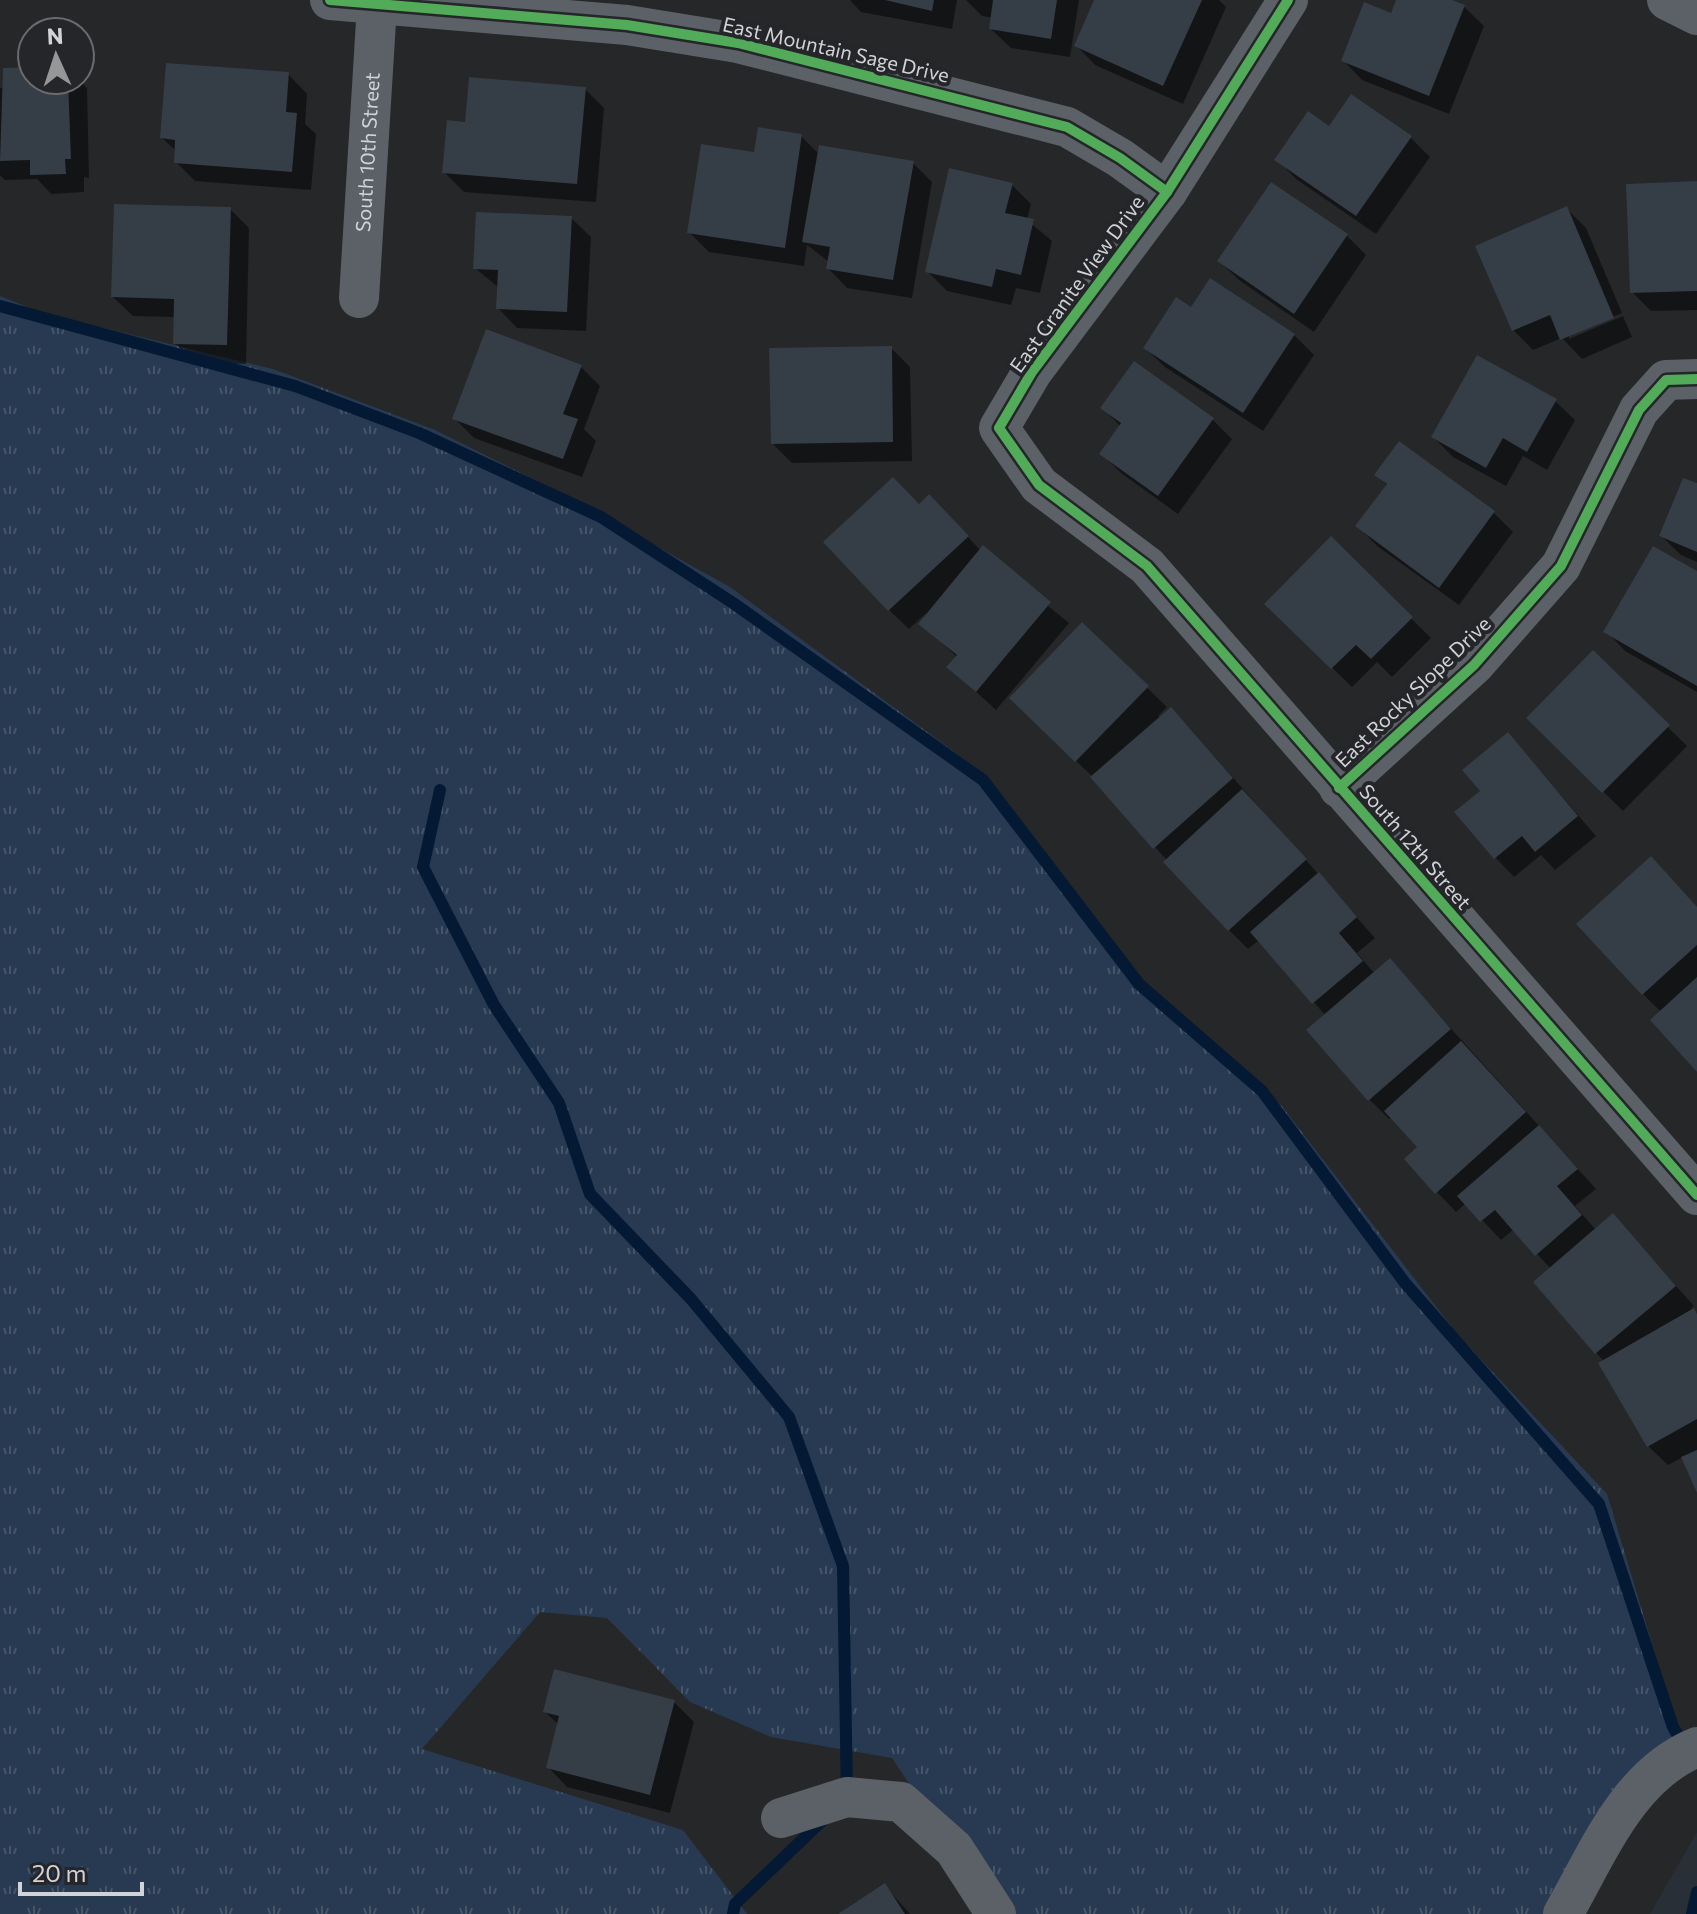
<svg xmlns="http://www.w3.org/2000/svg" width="1697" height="1914" font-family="Commissioner,sans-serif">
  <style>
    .built { fill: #292f37 }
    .grass { fill: url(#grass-tufts) }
    .shadow { fill: #0007 }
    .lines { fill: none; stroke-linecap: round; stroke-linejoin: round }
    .stream { stroke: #031934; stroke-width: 12 }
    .building { fill: #353d46 }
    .minor { stroke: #5c6167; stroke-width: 40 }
    .cycleway-casing { stroke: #24262a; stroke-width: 15 }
    .cycleway { stroke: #51ab58; stroke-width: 10 }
    .labels { text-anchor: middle; stroke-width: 8; stroke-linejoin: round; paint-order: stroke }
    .street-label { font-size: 20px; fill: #d2d3d6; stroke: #24262a }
  </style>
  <defs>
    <pattern id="grass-tufts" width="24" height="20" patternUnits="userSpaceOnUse" patternTransform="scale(2)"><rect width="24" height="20" fill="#273a51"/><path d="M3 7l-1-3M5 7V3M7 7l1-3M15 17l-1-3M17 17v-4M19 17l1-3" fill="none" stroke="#455669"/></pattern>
  </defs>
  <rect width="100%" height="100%" fill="#252729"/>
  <!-- built -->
  <polygon class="built" points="1697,1832 1697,1914 1650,1914"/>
  <!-- grass -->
  <polygon class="grass" points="0,296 42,313 273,369 435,430 549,487 730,587 979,770 1160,1004 1281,1105 1457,1334 1607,1494 1668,1697 1676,1755 1563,1914 996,1914 892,1758 771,1737 690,1702 607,1618 540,1612 422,1749 683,1830 747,1914 0,1914"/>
  <!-- shadow -->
  <g class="shadow">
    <polygon points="850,0 957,0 952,29 861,12"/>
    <polygon points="966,0 1079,0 1070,57 1011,48 991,29 993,18 982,16"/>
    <polygon points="1097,0 1219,0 1226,7 1183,104 1095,65 1076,45"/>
    <polygon points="1399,0 1447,0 1464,7 1484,26 1449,114 1362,80 1343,60 1393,16"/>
    <polygon points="32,69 32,80 79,80 87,88 89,178 84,177 84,192 51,194 37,179 5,180 0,175 0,88 6,88"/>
    <polygon points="288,74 307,94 305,124 316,134 311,190 195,181 176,162 177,152 162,138"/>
    <polygon points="585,89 604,108 596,202 464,192 444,172"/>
    <polygon points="1329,128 1411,138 1430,157 1376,234 1296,179 1277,159"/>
    <polygon points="801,136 819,154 913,163 932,182 912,298 847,288 828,268 829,262 807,245 804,266 709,252 690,233 756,155"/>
    <polygon points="1697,183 1697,310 1651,311 1632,292"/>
    <polygon points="1012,185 1031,204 1027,220 1052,241 1040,293 1016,288 1011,305 947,291 927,271"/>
    <polygon points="230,209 249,228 246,364 194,363 175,343 175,317 133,316 113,297"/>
    <polygon points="1567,209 1586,228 1622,313 1569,335 1569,339 1623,316 1632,337 1582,359 1562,338 1533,350 1513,330"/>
    <polygon points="571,218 591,237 586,331 517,328 498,308 499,288 475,268"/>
    <polygon points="1347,236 1366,255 1314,332 1239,280 1219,261"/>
    <polygon points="1210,281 1294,335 1314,355 1263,431 1165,367 1145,348 1192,310"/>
    <polygon points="891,348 910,367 912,461 792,463 773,444"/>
    <polygon points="580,366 600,386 584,429 596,441 582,477 474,438 455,419"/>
    <polygon points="1555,401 1575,420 1547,470 1523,456 1506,486 1453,457 1433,437"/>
    <polygon points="1103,408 1213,420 1232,439 1178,514 1121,473 1102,454 1121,427"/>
    <polygon points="1376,475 1494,513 1513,532 1459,605 1377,546 1358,526 1388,486"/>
    <polygon points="1697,485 1697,562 1681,555 1661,536"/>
    <polygon points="919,506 949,516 981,551 1069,623 996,710 949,667 957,657 921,623 926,613 909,629 889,610"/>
    <polygon points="1331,539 1431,638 1392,677 1377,662 1352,687 1267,604"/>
    <polygon points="1697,574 1697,692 1625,651 1606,631"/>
    <polygon points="1082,625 1167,707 1158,716 1161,718 1190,729 1375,938 1357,953 1375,974 1390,961 1596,1189 1575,1206 1596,1230 1613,1215 1694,1306 1691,1308 1697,1314 1697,1488 1683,1457 1668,1465 1648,1446 1605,1362 1596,1353 1551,1269 1514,1229 1501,1240 1466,1203 1456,1212 1437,1192 1420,1147 1392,1116 1389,1119 1369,1099 1326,1016 1259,940 1248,949 1229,930 1093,777 1031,718"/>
    <polygon points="1593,653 1687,746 1623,811 1529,718"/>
    <polygon points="1508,734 1596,836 1555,870 1541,855 1514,877 1495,857 1483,791"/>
    <polygon points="1697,907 1697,1069 1661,1012 1643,994"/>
    <polygon points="674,1702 694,1722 670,1813 567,1787 548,1767 559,1725 545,1712"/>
    <polygon points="885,1886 910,1914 841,1914"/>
  </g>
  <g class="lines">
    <!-- stream -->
    <g class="stream">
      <polyline points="0,306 295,386 419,433 601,517 733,603 983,780 1139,984 1262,1091 1405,1283 1599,1504 1673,1727 1684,1746"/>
      <polyline points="440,790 423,867 494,1005 559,1103 590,1194 691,1299 789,1417 843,1566 847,1793"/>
      <polyline points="733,1914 735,1904 825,1818"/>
      <polyline points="1692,1914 1697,1892"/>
    </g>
  </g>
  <!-- building -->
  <g class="building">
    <polygon points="885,0 934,0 932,11"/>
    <polygon points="993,0 1057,0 1051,39 989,29"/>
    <polygon points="1094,0 1202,0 1163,86 1074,46"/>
    <polygon points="1396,0 1452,0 1465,5 1429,96 1341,61 1364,2 1391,13"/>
    <polygon points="166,63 289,72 286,112 297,113 292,172 174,163 175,140 160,138"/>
    <polygon points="32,67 32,80 68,80 71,159 65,159 66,174 30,175 30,160 0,161 3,68"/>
    <polygon points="469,77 586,87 577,184 442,173 447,120 465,122"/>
    <polygon points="1351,94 1412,136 1356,216 1274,160 1308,111 1329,126"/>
    <polygon points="758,127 802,134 785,248 687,233 701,144 754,152"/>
    <polygon points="819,145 914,161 893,280 826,269 830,247 802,242"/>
    <polygon points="949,168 1013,183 1005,213 1034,219 1021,275 996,269 992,287 925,272"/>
    <polygon points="1697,181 1697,291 1630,293 1626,184"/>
    <polygon points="1271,182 1348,234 1294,314 1217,261"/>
    <polygon points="114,204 231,207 227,345 173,344 174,299 111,297"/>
    <polygon points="1567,206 1614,318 1560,340 1550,315 1512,331 1475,246"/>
    <polygon points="476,212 572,216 567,312 496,309 498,270 473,269"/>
    <polygon points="1210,278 1295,334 1243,413 1143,348 1176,297 1191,307"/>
    <polygon points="486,329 582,365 563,414 578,419 563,459 452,419"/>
    <polygon points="892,346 893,442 771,444 769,348"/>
    <polygon points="1477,355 1557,399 1527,452 1503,438 1486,468 1431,437"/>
    <polygon points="1134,361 1214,418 1158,496 1099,454 1121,423 1100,408"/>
    <polygon points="1399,441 1495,511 1439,588 1355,526 1387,484 1374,475"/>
    <polygon points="893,477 919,504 929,494 969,536 888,611 823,542"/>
    <polygon points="1683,478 1697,483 1697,552 1659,536"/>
    <polygon points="1331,536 1413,617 1371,659 1356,645 1331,669 1264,604"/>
    <polygon points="983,545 1051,602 976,692 946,667 957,655 918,624"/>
    <polygon points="1653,546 1697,571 1697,686 1603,632"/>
    <polygon points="1082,622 1149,686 1075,762 1009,698"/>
    <polygon points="1593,650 1670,725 1602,793 1526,718"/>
    <polygon points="1171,707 1233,778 1153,849 1090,777"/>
    <polygon points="1508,732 1578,816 1535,852 1522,836 1494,859 1454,812 1480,791 1462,770"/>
    <polygon points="1242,789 1307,859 1228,931 1163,862"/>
    <polygon points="1651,856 1697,907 1697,945 1642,995 1576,924"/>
    <polygon points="1319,872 1357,917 1339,933 1363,961 1312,1004 1250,932"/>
    <polygon points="1390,958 1451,1029 1368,1101 1306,1030"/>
    <polygon points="1697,977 1697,1072 1650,1020"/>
    <polygon points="1461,1041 1526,1112 1435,1194 1404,1159 1417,1147 1384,1111"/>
    <polygon points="1539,1125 1578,1169 1557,1186 1582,1215 1535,1256 1495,1210 1480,1222 1457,1196"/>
    <polygon points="1613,1213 1676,1286 1595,1354 1533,1282"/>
    <polygon points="1694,1308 1697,1314 1697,1419 1647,1447 1598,1363"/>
    <polygon points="1697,1450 1697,1493 1681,1457"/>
    <polygon points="554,1669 675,1700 650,1795 546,1768 559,1716 543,1712"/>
    <polygon points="885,1883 905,1914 838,1914"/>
  </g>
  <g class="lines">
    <!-- minor -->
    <g class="minor">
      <polyline points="330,0 627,25 738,43 1067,127 1120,158 1167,192"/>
      <polyline points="1288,0 1167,192 1032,372 999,428 1039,485 1147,566 1697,1195"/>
      <polyline points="1667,0 1697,15"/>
      <path id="s1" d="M359 298 377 5"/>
      <polyline points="1339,788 1474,665 1561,566 1639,410 1666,380 1697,379"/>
      <polyline points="781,1818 847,1797 901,1802 954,1849 996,1914"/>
      <path d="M1563 1914C1598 1853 1628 1775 1697 1747"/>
    </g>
    <defs>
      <g id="cycleway">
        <polyline points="330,0 627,25 738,43 1067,127 1120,158 1167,192"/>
        <polyline points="1288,0 1167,192 1032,372 999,428 1039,485 1147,566 1697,1195"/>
        <polyline points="1339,788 1474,665 1561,566 1639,410 1666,380 1697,379"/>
      </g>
    </defs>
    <!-- cycleway casing -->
    <use href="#cycleway" class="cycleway-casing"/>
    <!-- cycleway -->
    <use href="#cycleway" class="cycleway"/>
  </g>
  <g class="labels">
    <!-- street labels -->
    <g class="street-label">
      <text transform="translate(836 50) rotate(13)" y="7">East Mountain Sage Drive</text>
      <text dy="7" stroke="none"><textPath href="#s1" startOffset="146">South 10th Street</textPath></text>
      <text transform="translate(1077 284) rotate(-54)" y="7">East Granite View Drive</text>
      <text transform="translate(1413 692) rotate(-44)" y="7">East Rocky Slope Drive</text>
      <text transform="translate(1415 847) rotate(49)" y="7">South 12th Street</text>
    </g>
  </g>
  <!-- north arrow -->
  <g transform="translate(56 56) rotate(357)"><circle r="38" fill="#24262a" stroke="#6a6b6f" stroke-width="2"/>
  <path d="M0-6L14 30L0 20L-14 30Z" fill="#959799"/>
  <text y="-12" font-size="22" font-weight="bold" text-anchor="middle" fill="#d2d3d6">N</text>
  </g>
  <!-- scale -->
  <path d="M20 1882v12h122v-12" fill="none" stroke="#d2d3d6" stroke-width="4"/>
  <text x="32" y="1882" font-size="24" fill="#d2d3d6" stroke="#24262a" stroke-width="6" paint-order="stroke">20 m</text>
</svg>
